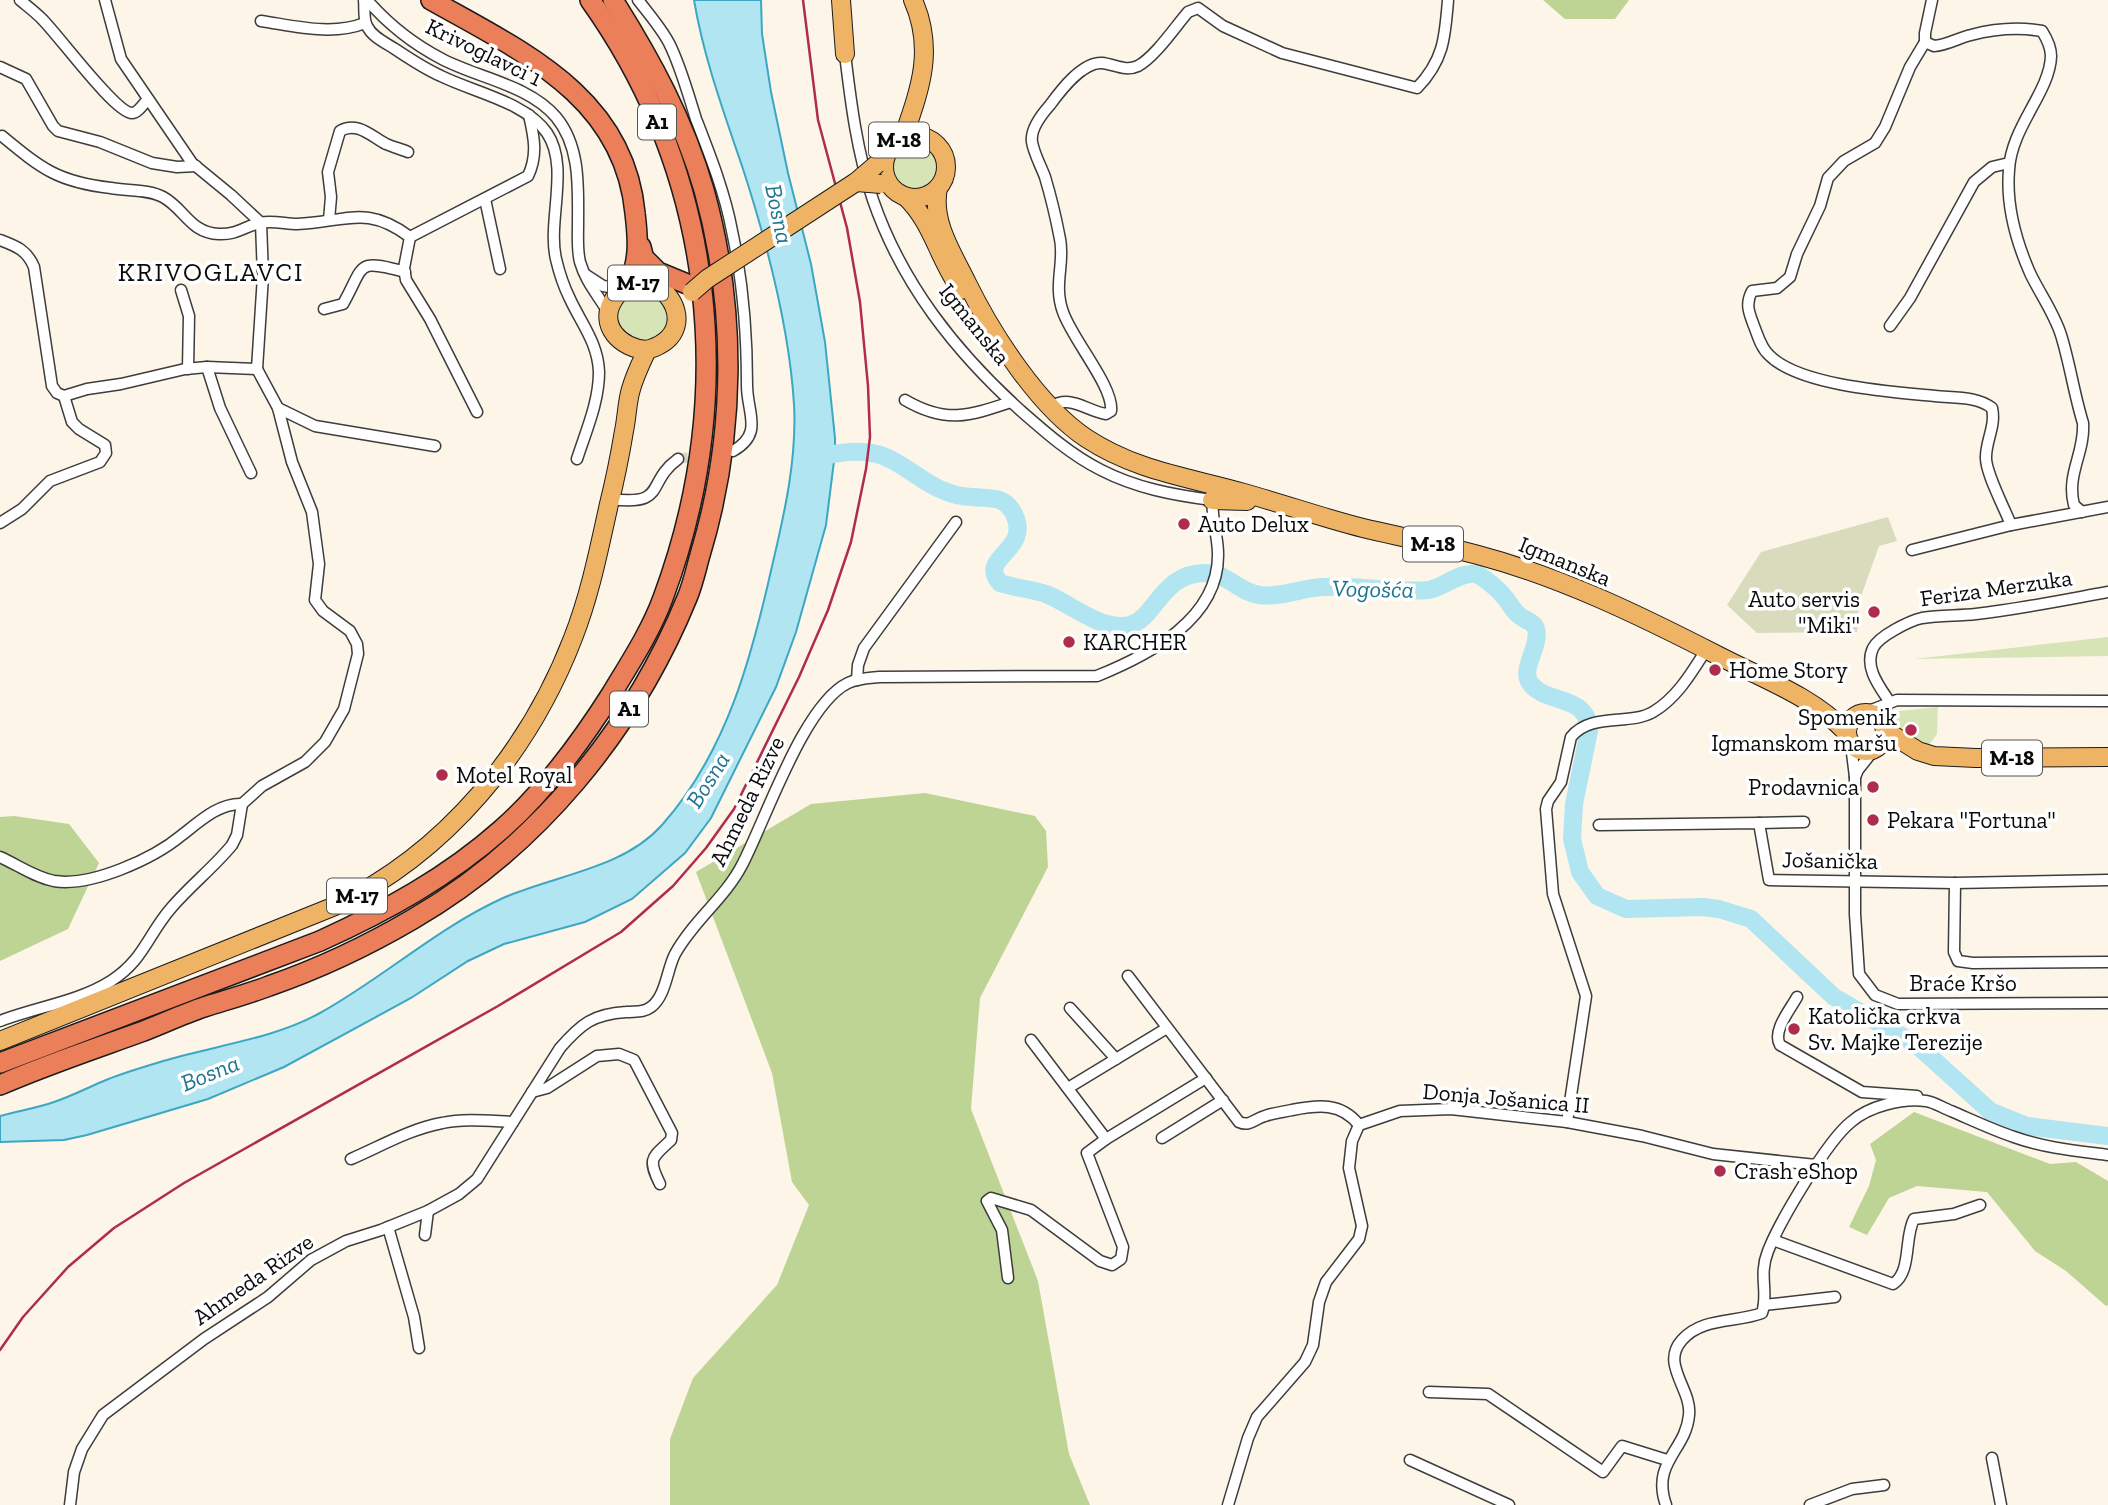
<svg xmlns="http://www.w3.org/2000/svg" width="2108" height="1505" font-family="'Zilla Slab',serif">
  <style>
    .green { fill: #d7e4b5 }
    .forest { fill: #bed495 }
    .cemetery { fill: #d8dcbc }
    .water { fill: #b0e5f1; stroke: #3ca7c3; stroke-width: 2 }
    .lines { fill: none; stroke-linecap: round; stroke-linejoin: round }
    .river { stroke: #b0e5f1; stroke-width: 18 }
    .street-tunnel { stroke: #d9d2c7; stroke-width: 10; stroke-dasharray: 10 5; stroke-linecap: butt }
    .street-casing { stroke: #3d3d3d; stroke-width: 13 }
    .primary-casing { stroke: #1b1b1b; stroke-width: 20 }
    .highway-casing { stroke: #1b1b1b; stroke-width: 22 }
    .street { stroke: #fff; stroke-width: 10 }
    .primary { stroke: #efb366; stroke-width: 18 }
    .highway { stroke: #ea7f59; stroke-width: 19 }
    .rail { stroke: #af2d4c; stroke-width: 2.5 }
    .primary-bridge-casing { stroke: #1b1b1b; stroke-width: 20; stroke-linecap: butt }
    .primary-bridge { stroke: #efb366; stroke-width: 18 }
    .poi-dot { fill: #af2d4c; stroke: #fff; stroke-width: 2.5 }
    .labels { text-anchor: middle; stroke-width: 7; stroke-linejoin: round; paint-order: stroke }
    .shield { fill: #fff; stroke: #545454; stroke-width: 2 }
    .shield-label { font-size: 21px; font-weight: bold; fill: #0a0a0a }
    .street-label { font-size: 23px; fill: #0a0a0a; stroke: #fff }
    .poi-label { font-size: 23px; fill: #0a0a0a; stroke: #fff; text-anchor: start }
    .water-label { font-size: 24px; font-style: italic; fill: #1d7591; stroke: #fff }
    .quarter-label { font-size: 26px; letter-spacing: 2px; fill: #0a0a0a; stroke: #fff }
  </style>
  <rect width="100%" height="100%" fill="#fdf5e8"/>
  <!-- green -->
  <g class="green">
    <circle cx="916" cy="166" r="27"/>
    <circle cx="643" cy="316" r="25"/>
    <polygon points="2108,637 2108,656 1914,659"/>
    <path d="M1938 707 1937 734 1929 745C1912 737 1898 731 1890 712Z"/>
  </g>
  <!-- forest -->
  <g class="forest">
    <polygon points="1543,0 1629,0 1615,19 1565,19"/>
    <polygon points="925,793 1035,816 1046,831 1048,867 980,998 971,1109 1038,1281 1069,1454 1090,1505 670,1505 670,1439 693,1378 777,1285 809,1205 792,1182 772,1073 696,872 811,804"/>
    <polygon points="14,816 69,824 99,863 68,929 0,961 0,817"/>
    <polygon points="1914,1112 2050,1164 2076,1162 2108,1181 2108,1305 2106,1306 2066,1271 2035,1251 1987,1192 1917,1186 1889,1198 1867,1235 1849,1227 1869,1186 1876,1160 1870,1144"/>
  </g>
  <!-- cemetery -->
  <polygon class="cemetery" points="1888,517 1897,541 1879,546 1859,602 1857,632 1757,633 1727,605 1761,552"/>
  <!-- water -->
  <path class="water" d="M694 0H761L762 34 771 92 788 173 811 264 825 342 835 438V453L826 525 796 632 776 687 711 818 685 853 632 899 585 922 504 944 468 961 411 998 284 1067 208 1099 87 1135 64 1140 0 1142V1116C18 1111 37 1108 54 1102 72 1096 89 1087 106 1080 126 1072 147 1066 167 1060 217 1045 273 1039 320 1013 383 978 437 928 503 898 555 875 623 869 662 825 727 752 752 656 773 562 785 511 797 457 794 404 789 326 767 243 743 169 724 113 704 59 694 0Z"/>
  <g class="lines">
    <!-- river -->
    <path class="river" d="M813 459C834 453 855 449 877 454 900 460 920 481 942 490 951 494 964 497 973 497 991 499 1004 495 1014 514 1032 551 977 557 1000 583 1015 588 1031 589 1046 594 1072 604 1101 632 1130 625 1156 618 1162 572 1206 573 1227 573 1239 592 1259 595 1280 598 1302 588 1322 587 1358 585 1393 593 1429 590 1446 586 1459 572 1477 574 1487 580 1499 590 1506 599 1511 605 1513 611 1520 616 1525 620 1534 622 1536 629 1541 646 1520 668 1530 683 1546 705 1589 694 1589 731L1574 804 1572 839 1580 872 1597 896 1626 909 1703 907 1719 909 1751 919 1834 997 1917 1045 1990 1111 2027 1126 2108 1136"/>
    <!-- street-tunnel -->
    <polyline class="street-tunnel" points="678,459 723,452"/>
    <defs>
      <g id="street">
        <path d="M20 0C27 6 34 11 41 18 57 33 115 113 132 113 138 113 144 103 148 99"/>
        <path d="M364 0C365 8 363 19 367 26 372 37 386 43 395 49 410 59 425 69 441 76 473 92 526 102 547 133 570 167 547 221 556 259 559 272 564 287 570 299 581 323 598 343 599 372 599 402 586 431 577 459"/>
        <path d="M367 0C388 24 413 44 442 59 478 78 529 85 556 117 581 147 578 189 578 225 578 238 577 250 580 262 586 283 599 296 609 314"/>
        <path d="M638 0C649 14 661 28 669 43 681 67 688 94 696 119 710 155 725 193 732 231 743 282 747 333 747 385 747 414 764 433 733 451"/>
        <path d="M1932 0 1925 33V42L1934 46C1947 45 1958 38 1971 35 1994 29 2019 27 2042 31 2047 39 2051 47 2051 56 2050 92 2011 127 2009 170 2006 205 2016 241 2030 273 2040 294 2054 313 2061 335 2070 364 2074 394 2083 423 2085 453 2066 474 2074 505L2082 512"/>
        <path d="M261 21C295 26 332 36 365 23"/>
        <path d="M1925 42 1910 67 1885 127 1875 143 1844 161 1828 178 1820 206 1797 254 1790 277 1777 288 1752 291C1745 304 1749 313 1754 326 1758 336 1761 348 1769 355 1799 386 1893 392 1935 396 1954 398 1977 396 1992 408 1996 426 1986 440 1986 457 1985 472 2005 509 2011 525"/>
        <path d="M845 54C851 104 857 152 873 200 902 284 955 351 1020 410 1045 432 1071 455 1101 470 1136 488 1173 495 1212 500"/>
        <polyline points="0,67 26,79 53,126 58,131 100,142 152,163 177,167 196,166"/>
        <path d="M2 136C42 169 58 182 111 188 127 191 149 189 163 197 185 209 190 233 219 234 237 235 245 226 260 223 271 220 286 224 297 224 346 222 366 204 410 237L404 268 406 280 430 319 477 412"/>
        <polyline points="485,199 500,269"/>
        <path d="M329 220 331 197 328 172 340 131C357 121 371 136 386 144 393 147 401 149 408 152"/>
        <path d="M410 237 528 176C538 155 534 137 529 115"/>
        <path d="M0 240C16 246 27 250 34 267L52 386 57 393 64 396 87 389 121 384 185 369 207 367 257 369 263 276 261 223 231 195 192 163 121 59 105 0"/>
        <polyline points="586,275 603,286 622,289"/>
        <polyline points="181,290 189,316 188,369"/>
        <path d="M324 309 343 304C365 265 355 258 405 272"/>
        <polyline points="1890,326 1910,298 1974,182 1992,167 2009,163"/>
        <polyline points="207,367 220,408 251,473"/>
        <path d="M905 400C946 424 969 416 1011 402"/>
        <path d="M1050 407C1071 394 1084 410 1106 414L1111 411C1114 387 1072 339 1063 312 1053 285 1065 263 1060 239 1056 218 1051 197 1045 177 1041 166 1034 154 1032 142 1030 129 1042 114 1050 105 1061 90 1082 62 1102 63 1114 64 1125 72 1138 66 1155 57 1175 27 1188 12L1198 8 1223 26 1282 53 1417 88C1444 60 1445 37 1448 0"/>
        <polyline points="278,408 315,426 435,446"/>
        <path d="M611 499C668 506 645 483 678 459"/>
        <polyline points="0,523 22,509 50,481 100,462 106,453 105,445 79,429 72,422 64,396"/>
        <polyline points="1912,550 2011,525 2108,507"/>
        <polyline points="857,680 858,665 864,648 956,522"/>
        <path d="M1889 701C1879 686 1864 667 1873 648 1879 636 1909 621 1922 618 1940 615 1958 616 1976 614 2020 609 2064 600 2108 592"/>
        <polyline points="1864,713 1897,700 2108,701"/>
        <polyline points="1883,723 1884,712 1889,701"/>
        <polyline points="1851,745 1855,777 1855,914 1859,974 1875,995 1898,1004 2108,1003"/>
        <polyline points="1855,777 1858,770 1873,751"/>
        <polyline points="242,804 262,786 305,762 325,742 344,709 358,654 357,644 350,631 323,611 315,600 319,564 312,512 292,462 278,408 257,369"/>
        <polyline points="1759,823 1804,822"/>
        <polyline points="1599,825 1759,823 1769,880 1955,883 2108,880"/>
        <path d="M0 857C18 865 34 877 54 881 91 887 153 859 182 835 200 821 219 803 242 804L237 835 232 845C214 867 191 885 172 907 148 934 144 960 111 981 78 1002 36 1007 0 1021"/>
        <polyline points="1955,883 1954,952 1958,961 1973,963 2108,962"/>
        <path d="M1128 976 1239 1122C1250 1127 1254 1119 1265 1116 1273 1113 1283 1112 1292 1110 1318 1105 1341 1102 1359 1125"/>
        <path d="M1797 997C1790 1010 1772 1031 1780 1045L1862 1092 1917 1096"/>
        <polyline points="1070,1008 1116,1059"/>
        <polyline points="1031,1040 1106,1139"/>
        <polyline points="1068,1088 1167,1028"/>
        <path d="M532 1092 547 1088 597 1056 619 1054 634 1060 672 1133 671 1140C652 1158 647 1158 660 1184"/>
        <path d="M1567 1122 1586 996 1553 894 1546 809 1548 801 1561 782 1571 737C1591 712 1629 726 1653 712 1677 698 1692 672 1706 650"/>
        <polyline points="1162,1138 1223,1100"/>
        <path d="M351 1159C381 1146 410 1129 442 1123 465 1118 490 1121 513 1122"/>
        <polyline points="388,1227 414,1317 419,1348"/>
        <polyline points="425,1235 428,1211"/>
        <path d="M1773 1240 1893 1284C1912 1272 1904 1237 1914 1219L1954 1214 1980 1205"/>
        <polyline points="1008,1278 1002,1230 987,1201 991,1198 1031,1210 1100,1261 1112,1265 1121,1259 1123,1247 1087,1153 1106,1139 1206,1078"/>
        <polyline points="1764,1305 1835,1297"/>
        <polyline points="1429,1392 1488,1394 1603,1472 1622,1446 1667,1460"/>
        <polyline points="1992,1458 2001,1505"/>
        <polyline points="1410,1460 1509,1505"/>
        <path d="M70 1505 74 1472 82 1449 103 1415 204 1339 268 1297 311 1260 346 1241 381 1230 428 1211 459 1194 477 1179 560 1048C581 1024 593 1014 626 1012 636 1011 643 1013 651 1007 666 996 667 969 675 954 693 921 725 898 742 865 766 819 804 704 848 683 858 678 869 678 879 677L1097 676C1149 655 1219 619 1218 554 1218 534 1210 515 1213 495"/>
        <polyline points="1228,1505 1248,1438 1257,1417 1305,1362 1313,1345 1319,1302 1326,1282 1359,1239 1362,1226 1349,1168 1352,1141 1359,1125 1400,1111 1451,1109 1567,1122 1642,1136 1713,1154 1816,1165"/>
        <path d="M1666 1505C1651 1462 1686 1451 1689 1415 1692 1389 1660 1364 1682 1340 1702 1317 1736 1323 1762 1313 1769 1292 1758 1276 1768 1251 1780 1221 1827 1141 1851 1122 1869 1106 1902 1098 1926 1101 1934 1102 1943 1108 1951 1111 1972 1120 1993 1130 2014 1137 2045 1148 2077 1151 2108 1155"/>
        <polyline points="1810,1505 1852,1489 1884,1485"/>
      </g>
      <g id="primary">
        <polyline points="841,0 845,54"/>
        <circle cx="915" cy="167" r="31"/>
        <path d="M903 138C920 89 935 50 913 0"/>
        <path d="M938 188C931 222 953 254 967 283 992 334 1038 406 1086 438 1136 471 1188 477 1244 493 1284 504 1323 518 1363 528 1402 537 1440 545 1478 555 1561 577 1641 616 1717 655 1761 678 1812 696 1846 732"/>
        <path d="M906 197C933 223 939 260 961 290"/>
        <polyline points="1212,500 1247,501"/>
        <circle cx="1866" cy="732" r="19"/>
        <polyline points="1886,731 1918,751 1934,756 1976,758 2108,757"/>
        <path d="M0 1041 335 906C446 853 529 752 573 638 590 595 599 549 609 504 615 480 620 455 624 431 627 417 627 402 631 389 635 375 641 363 647 350 716 330 647 246 614 299 597 325 621 349 647 350"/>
      </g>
      <g id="highway">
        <path d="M431 0C521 51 624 96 635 213 638 238 640 261 628 285"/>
        <polyline points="641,247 646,267 655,285"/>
        <polyline points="646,260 658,272 687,284"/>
        <path d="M0 1063 320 941C386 911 448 877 502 829 546 790 581 742 612 693 630 663 651 631 663 598 738 396 716 177 590 0"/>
        <path d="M0 1085C46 1065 94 1049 141 1032 162 1024 183 1014 204 1007 226 1000 248 994 269 986 318 969 367 946 413 919 537 847 633 730 687 598 693 584 696 569 700 555 736 436 737 309 704 190 684 121 651 60 613 0"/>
      </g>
    </defs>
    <!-- street casing -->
    <use href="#street" class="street-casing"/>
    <!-- primary casing -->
    <use href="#primary" class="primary-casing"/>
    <!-- highway casing -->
    <use href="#highway" class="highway-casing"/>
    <!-- street -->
    <use href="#street" class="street"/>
    <!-- primary -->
    <use href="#primary" class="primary"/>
    <!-- highway -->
    <use href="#highway" class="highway"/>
    <!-- rail -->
    <polyline class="rail" points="0,1350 23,1317 68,1267 114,1228 184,1183 498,1006 621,932 673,886 706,848 734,809 799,677 828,610 851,542 866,469 870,437 868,386 860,302 847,228 818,120 803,0"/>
    <defs>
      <g id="primary-bridge">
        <polyline points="856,182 881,184"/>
        <polyline points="692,292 707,279 856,182 877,164"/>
      </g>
    </defs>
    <!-- primary-bridge casing -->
    <use href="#primary-bridge" class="primary-bridge-casing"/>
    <!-- primary-bridge -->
    <use href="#primary-bridge" class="primary-bridge"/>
  </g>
  <!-- markers -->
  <g class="poi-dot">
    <circle cx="1184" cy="524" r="7"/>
    <circle cx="1874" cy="612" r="7"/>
    <circle cx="1069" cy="642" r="7"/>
    <circle cx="1715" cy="670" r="7"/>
    <circle cx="1911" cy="730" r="7"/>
    <circle cx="442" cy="775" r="7"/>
    <circle cx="1873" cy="787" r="7"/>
    <circle cx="1873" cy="820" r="7"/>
    <circle cx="1794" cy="1029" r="7"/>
    <circle cx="1720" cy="1171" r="7"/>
  </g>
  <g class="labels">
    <!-- shield labels -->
    <g class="shield">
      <rect x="638" y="104.5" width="38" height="35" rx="5"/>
      <rect x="869" y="122.5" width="60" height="35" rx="5"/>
      <rect x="608" y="265.5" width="60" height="35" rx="5"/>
      <rect x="1403" y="526.5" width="60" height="35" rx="5"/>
      <rect x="610" y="691.5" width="38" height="35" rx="5"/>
      <rect x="1982" y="740.5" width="60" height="35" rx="5"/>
      <rect x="327" y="878.5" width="60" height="35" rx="5"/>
    </g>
    <g class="shield-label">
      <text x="657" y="129">A1</text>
      <text x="899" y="147">M-18</text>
      <text x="638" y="290">M-17</text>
      <text x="1433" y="551">M-18</text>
      <text x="629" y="716">A1</text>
      <text x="2012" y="765">M-18</text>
      <text x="357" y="903">M-17</text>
    </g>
    <!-- street labels -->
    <g class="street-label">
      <text transform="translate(484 52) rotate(26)" y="8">Krivoglavci 1</text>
      <text transform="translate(975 324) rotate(51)" y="8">Igmanska</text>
      <text transform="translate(1565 561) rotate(22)" y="8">Igmanska</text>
      <text transform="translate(1996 588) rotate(-8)" y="8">Feriza Merzuka</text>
      <text transform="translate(747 801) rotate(-64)" y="8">Ahmeda Rizve</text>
      <text transform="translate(1830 860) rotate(1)" y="8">Jošanička</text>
      <text x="1963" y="991">Braće Kršo</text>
      <text transform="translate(1506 1098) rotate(5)" y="8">Donja Jošanica II</text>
      <text transform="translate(253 1279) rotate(-35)" y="8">Ahmeda Rizve</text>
    </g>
    <!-- poi labels -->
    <g class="poi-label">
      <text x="1198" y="532">Auto Delux</text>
      <text x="1860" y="607" text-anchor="end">Auto servis<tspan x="1860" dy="26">"Miki"</tspan></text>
      <text x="1083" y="650">KARCHER</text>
      <text x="1729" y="678">Home Story</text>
      <text x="1897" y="725" text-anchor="end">Spomenik<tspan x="1897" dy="26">Igmanskom maršu</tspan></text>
      <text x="456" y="783">Motel Royal</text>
      <text x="1859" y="795" text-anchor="end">Prodavnica</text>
      <text x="1887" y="828">Pekara "Fortuna"</text>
      <text x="1808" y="1024">Katolička crkva<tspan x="1808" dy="26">Sv. Majke Terezije</tspan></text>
      <text x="1734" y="1179">Crash eShop</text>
    </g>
    <!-- water labels -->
    <g class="water-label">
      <text transform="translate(779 214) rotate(78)" y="8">Bosna</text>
      <text transform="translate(1373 589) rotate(1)" y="8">Vogošća</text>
      <text transform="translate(708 780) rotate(-58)" y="8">Bosna</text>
      <text transform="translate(210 1073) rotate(-22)" y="8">Bosna</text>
    </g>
    <!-- quarter labels -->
    <g class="quarter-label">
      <text x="211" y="281">KRIVOGLAVCI</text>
    </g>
  </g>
</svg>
